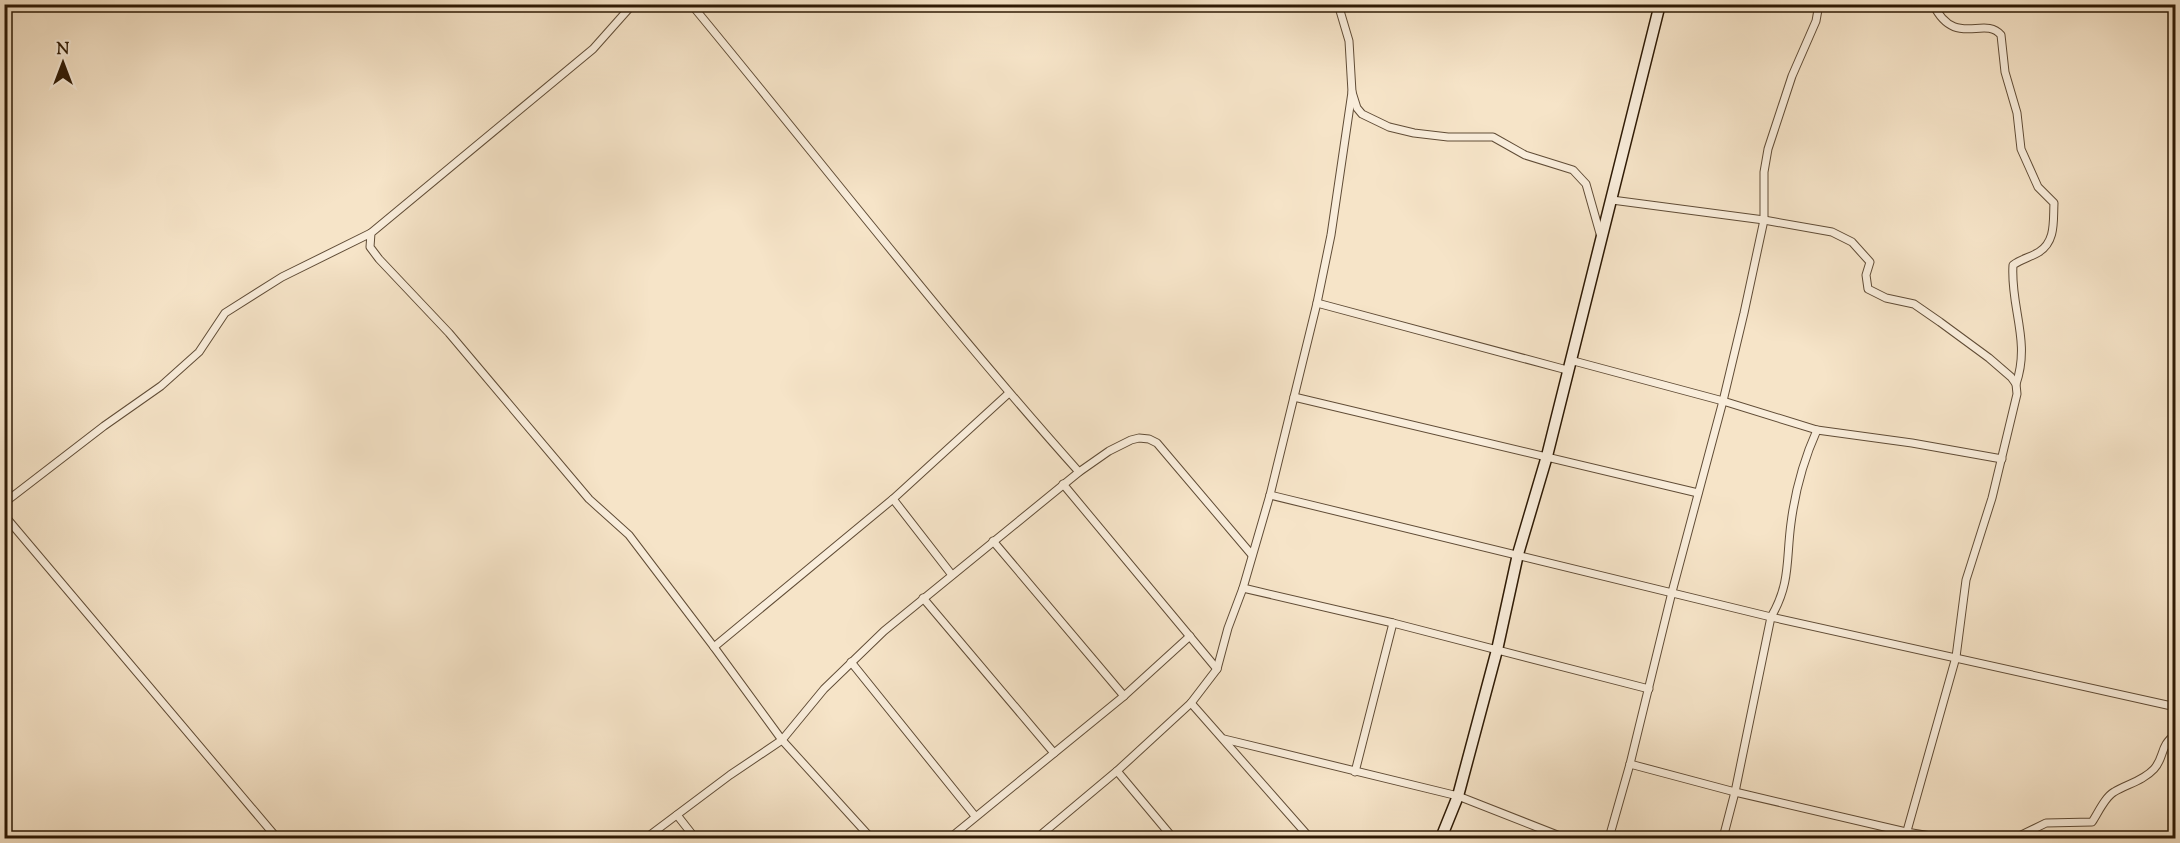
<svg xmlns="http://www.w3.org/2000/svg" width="2180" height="843" font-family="'Sorts Mill Goudy',serif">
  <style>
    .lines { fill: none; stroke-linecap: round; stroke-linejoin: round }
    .street-casing { stroke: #604c36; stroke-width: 9 }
    .secondary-casing { stroke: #2e1a05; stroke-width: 13 }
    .street { stroke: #f9eddb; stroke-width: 7 }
    .secondary { stroke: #f9eddb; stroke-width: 10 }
  </style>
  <rect width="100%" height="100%" fill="#f6e4c8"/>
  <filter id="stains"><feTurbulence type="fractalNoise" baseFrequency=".00333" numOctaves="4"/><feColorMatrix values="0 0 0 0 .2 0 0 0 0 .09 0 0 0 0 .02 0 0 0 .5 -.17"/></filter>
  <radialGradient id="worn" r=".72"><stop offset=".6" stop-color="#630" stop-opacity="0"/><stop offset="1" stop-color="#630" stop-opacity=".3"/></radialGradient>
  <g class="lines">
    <defs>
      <g id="street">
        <polyline points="633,4 593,49 371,233 370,247 379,259 449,333 589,499 629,535 714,647 782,740 871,838"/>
        <path d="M691 4C820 160 944 321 1079 472"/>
        <polyline points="1338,4 1349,41 1352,92 1357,108 1362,114 1389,127 1414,133 1448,137 1493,137 1525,155 1573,170 1586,184 1601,237"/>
        <path d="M1933 4C1955 49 1984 15 2001 35L2005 72 2017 113 2021 149 2038 187 2054 203C2053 221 2056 241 2039 252 2031 257 2021 259 2013 265 2010 307 2031 341 2016 384"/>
        <polyline points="1612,200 1764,220 1832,232 1852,242 1870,262 1866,275 1868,289 1886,298 1914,304 1940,322 1989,358 2011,377 2016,384 2017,394 1992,498 1966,580 1956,657 1905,838"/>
        <polyline points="1317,303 1567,370"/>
        <polyline points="1570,360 1723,401 1817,430 1912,443 2002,459"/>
        <polyline points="1294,397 1698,493"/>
        <polyline points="1063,484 1217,669"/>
        <polyline points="1270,495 1771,617 2176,707"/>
        <polyline points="893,499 952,575"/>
        <polyline points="4,503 104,426 161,386 199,352 225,313 282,277 371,233"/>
        <polyline points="4,515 277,838"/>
        <polyline points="993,541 1124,696"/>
        <polyline points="1243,588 1393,623 1649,689"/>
        <polyline points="923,598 1054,753"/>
        <polyline points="714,647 893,499 1009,393"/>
        <polyline points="851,662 975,816"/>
        <polyline points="1191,703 1310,838"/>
        <polyline points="1224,739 1458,796 1565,838"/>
        <polyline points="1630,764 1735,792 1906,832 1943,838"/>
        <polyline points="1117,771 1173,838"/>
        <polyline points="1355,772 1393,623"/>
        <polyline points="677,815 695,838"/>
        <polyline points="646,838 730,775 782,740 824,689 884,631 1079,472 1109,451 1131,440 1139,438 1149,439 1157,443 1252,555"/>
        <polyline points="950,838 1124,696 1190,636"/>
        <polyline points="1037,838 1117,771 1191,703 1217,669 1228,628 1243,588 1270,495 1317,303 1331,235 1352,92"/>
        <polyline points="1609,838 1630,764 1672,592 1723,401 1744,313 1764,220 1764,172 1768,149 1792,76 1816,21 1819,4"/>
        <path d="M1723 838 1735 792 1771 617C1791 583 1786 559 1791 523 1795 492 1804 459 1817 430"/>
        <path d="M2015 838 2046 823 2092 822C2098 813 2105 797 2114 792 2127 784 2143 781 2154 769 2165 757 2159 746 2176 734"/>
      </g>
      <polyline id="secondary" points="1441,838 1458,796 1497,650 1518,554 1547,456 1660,4"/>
    </defs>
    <!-- street casing -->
    <use href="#street" class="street-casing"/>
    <!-- secondary casing -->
    <use href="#secondary" class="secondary-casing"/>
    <!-- street -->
    <use href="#street" class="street"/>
    <!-- secondary -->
    <use href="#secondary" class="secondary"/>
  </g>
  <!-- margin -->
  <rect width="2180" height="843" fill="none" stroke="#f6e4c8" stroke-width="24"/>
  <rect x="6" y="6" width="2168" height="831" fill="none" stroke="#2e1a05" stroke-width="3"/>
  <rect x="12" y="12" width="2156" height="819" fill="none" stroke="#2e1a05" stroke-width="1.5"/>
  <!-- north arrow -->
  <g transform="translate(63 63)" stroke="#f9eddb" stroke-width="4.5" paint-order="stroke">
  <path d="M0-4.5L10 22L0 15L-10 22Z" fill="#2e1a05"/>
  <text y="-9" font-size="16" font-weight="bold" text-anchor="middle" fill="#2e1a05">N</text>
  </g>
  <rect width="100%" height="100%" filter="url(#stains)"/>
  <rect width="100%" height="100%" fill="url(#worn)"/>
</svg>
